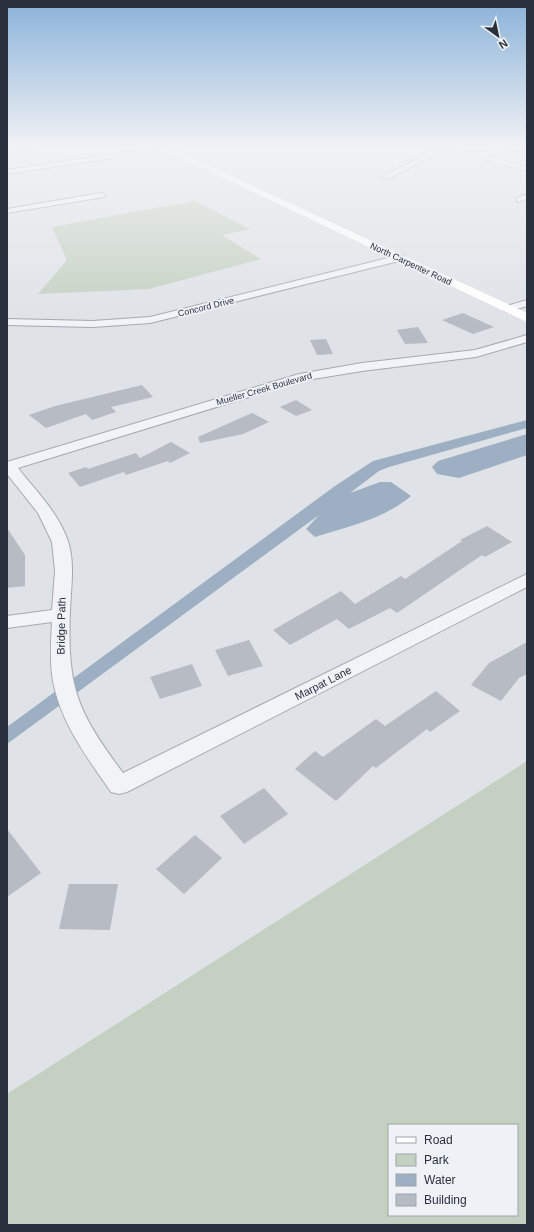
<svg xmlns="http://www.w3.org/2000/svg" width="534" height="1232" font-family="Arial,sans-serif">
  <style>
    .green { fill: #c4d0c1; fill-rule: evenodd }
    .water { fill: #9dafc3 }
    .building { fill: #b7bbc3 }
    .lines { fill: none; stroke-linecap: round; stroke-linejoin: round }
    .street-casing { stroke: #a5a9b0; stroke-width: 2 }
    .street { fill: #f1f3f6; fill-rule: evenodd }
    .secondary { fill: #fff; fill-rule: evenodd }
    .labels { text-anchor: middle; stroke-width: 3.5; stroke-linejoin: round; paint-order: stroke }
    .far-street-label { font-size: 9px; fill: #2a303c; stroke: #eef1f5 }
    .street-label { font-size: 11px; fill: #2a303c; stroke: #eef1f5 }
  </style>
  <rect width="100%" height="100%" fill="#dfe2e7"/>
  <!-- green -->
  <g class="green">
    <polygon points="195,201 250,229 222,235 261,259 149,289 38,294 67,260 52,227"/>
    <path d="M527 761V1225H7V1094ZM389 1125H517V1215H389Z"/>
  </g>
  <!-- water -->
  <g class="water">
    <path d="M527 420V428L389 467 379 471 350 493 380 482H391L411 496C384 519 347 527 315 537L306 529 319 515 7 744V727L335 486 373 461Z"/>
    <polygon points="527,434 527,455 459,478 437,474 432,467 438,461"/>
  </g>
  <!-- building -->
  <g class="building">
    <polygon points="463,313 494,327 473,334 442,320"/>
    <polygon points="418,327 428,343 405,344 397,330"/>
    <polygon points="326,339 333,354 317,355 310,340"/>
    <polygon points="142,385 153,397 111,407 116,412 92,420 86,414 46,428 29,415 55,406"/>
    <polygon points="296,400 312,410 296,416 280,407"/>
    <polygon points="252,413 269,422 243,434 200,443 198,437"/>
    <polygon points="171,442 190,453 170,463 168,461 126,475 124,472 80,487 68,473 86,467 88,469 136,453 140,458"/>
    <polygon points="487,526 512,542 485,557 482,555 397,613 390,608 349,629 337,619 290,645 273,630 341,591 355,604 401,576 405,579 462,541 460,540"/>
    <polygon points="7,528 25,555 25,586 7,588"/>
    <polygon points="249,640 263,666 228,676 215,650"/>
    <polygon points="527,642 527,674 519,678 501,701 471,685 489,663"/>
    <polygon points="192,664 202,686 160,699 150,677"/>
    <polygon points="436,691 460,711 430,732 427,729 376,768 373,766 336,801 295,769 315,751 323,757 376,719 385,726"/>
    <polygon points="264,788 288,814 244,844 220,816"/>
    <polygon points="7,829 41,873 7,897"/>
    <polygon points="195,835 222,858 184,894 156,869"/>
    <polygon points="69,884 118,884 110,930 59,929"/>
  </g>
  <g class="lines">
    <defs>
      <g id="street">
        <polygon points="22,148 39,148 7,154 7,150"/>
        <polygon points="152,148 167,148 164,150 7,174 7,170"/>
        <polygon points="443,148 455,148 477,153 507,148 520,148 517,150 486,156 527,167 527,171 449,150 438,153 388,179 381,177 434,151"/>
        <polygon points="101,193 105,195 104,197 7,213 7,209"/>
        <polygon points="527,194 527,199 517,202 517,198"/>
        <polygon points="400,255 403,256 403,260 150,323 93,327 7,325 7,319 93,321 150,317"/>
        <polygon points="527,300 527,306 507,312 502,309 503,307"/>
        <path d="M527 335V342L476 357 362 371 301 381 18 468C36 491 58 512 68 541 75 563 71 587 70 610 67 688 77 711 123 773L527 574V587L127 792 119 794 111 792C86 756 58 719 52 675 50 657 51 640 52 622L7 628V616L52 610 55 571 52 542 38 513 7 474V462L299 374 362 363 475 350Z"/>
      </g>
    </defs>
    <!-- street casing -->
    <use href="#street" class="street-casing"/>
    <!-- street -->
    <use href="#street" class="street"/>
    <!-- secondary -->
    <polygon class="secondary" points="161,148 171,148 527,313 527,322"/>
  </g>
  <!-- sky -->
  <linearGradient id="sky" x2="0" y2="1"><stop stop-color="#8ab2d9"/><stop offset="0.46" stop-color="#f1f2f4"/><stop offset="1" stop-color="#f1f2f4" stop-opacity="0"/></linearGradient>
  <rect width="534" height="320" fill="url(#sky)"/>
  <g class="labels">
    <!-- far-street labels -->
    <g class="far-street-label">
      <text transform="translate(411 264) rotate(25)" y="3">North Carpenter Road</text>
      <text transform="translate(206 307) rotate(-14)" y="3">Concord Drive</text>
      <text transform="translate(264 389) rotate(-16)" y="3">Mueller Creek Boulevard</text>
    </g>
    <!-- street labels -->
    <g class="street-label">
      <text transform="translate(61 626) rotate(-89)" y="4">Bridge Path</text>
      <text transform="translate(323 683) rotate(-27)" y="4">Marpat Lane</text>
    </g>
  </g>
  <!-- border -->
  <rect width="534" height="1232" fill="none" stroke="#2a303c" stroke-width="16"/>
  <!-- legend -->
  <rect x="388" y="1124" width="130" height="92" fill="#eef1f5" stroke="#a0a4ab"/>
  <rect x="396" y="1137" width="20" height="6" fill="#ffffff" stroke="#a0a4ab"/>
  <text x="424" y="1144" font-size="12" fill="#2a303c">Road</text>
  <rect x="396" y="1154" width="20" height="12" fill="#c4d0c1" stroke="#a0a4ab"/>
  <text x="424" y="1164" font-size="12" fill="#2a303c">Park</text>
  <rect x="396" y="1174" width="20" height="12" fill="#9dafc3" stroke="#a0a4ab"/>
  <text x="424" y="1184" font-size="12" fill="#2a303c">Water</text>
  <rect x="396" y="1194" width="20" height="12" fill="#b7bbc3" stroke="#a0a4ab"/>
  <text x="424" y="1204" font-size="12" fill="#2a303c">Building</text>
  <!-- north arrow -->
  <g transform="translate(498 36) rotate(147)" stroke="#eef1f5" stroke-width="3" paint-order="stroke">
  <path d="M0-3L7 15L0 10L-7 15Z" fill="#2a303c"/>
  <text y="-6" font-size="11" font-weight="bold" text-anchor="middle" fill="#2a303c">N</text>
  </g>
</svg>
